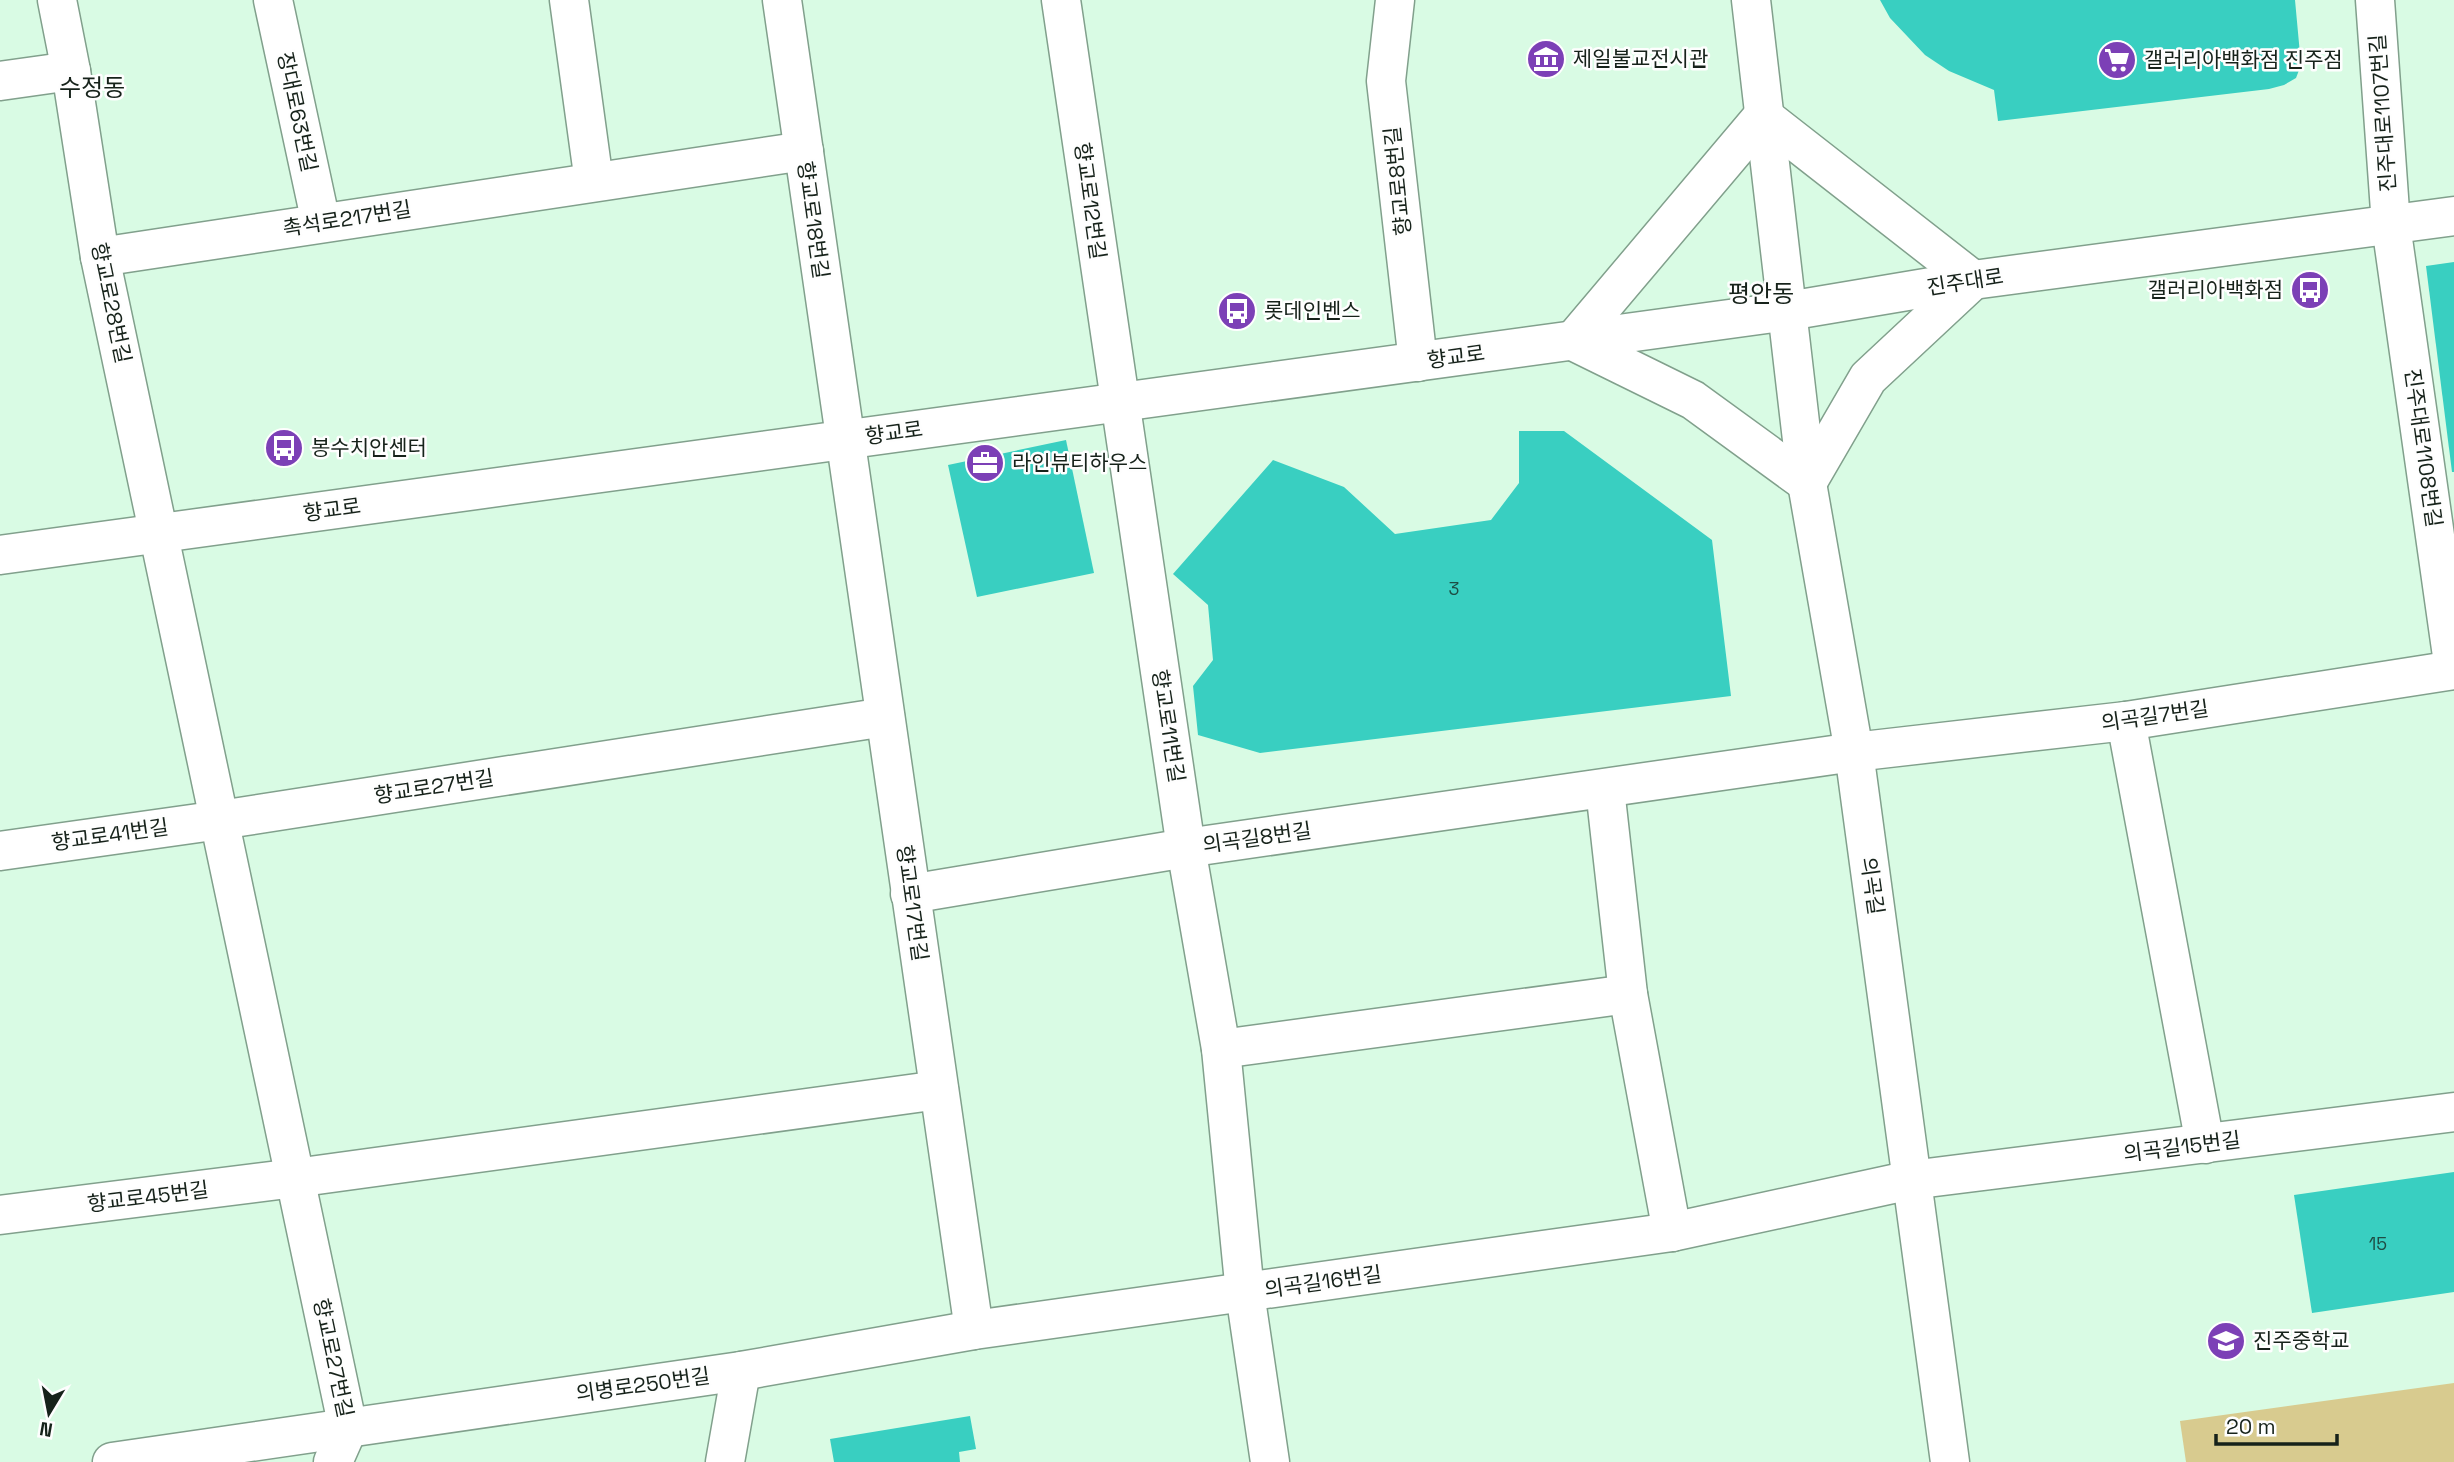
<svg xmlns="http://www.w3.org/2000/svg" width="2454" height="1462" font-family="'Space Grotesk','Noto Sans KR',sans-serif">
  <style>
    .pitch { fill: #d8cb8f }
    .building { fill: #39cfc1 }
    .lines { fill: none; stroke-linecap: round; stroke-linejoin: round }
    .minor-casing { stroke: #81a08c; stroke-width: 41 }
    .tertiary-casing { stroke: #81a08c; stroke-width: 41 }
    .minor { stroke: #fff; stroke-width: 38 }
    .tertiary { stroke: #fff; stroke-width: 38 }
    .labels { text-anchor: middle; stroke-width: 5; stroke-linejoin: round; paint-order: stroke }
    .number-label { font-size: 18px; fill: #1f4d44 }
    .poi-label { font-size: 21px; fill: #16221a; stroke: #fefefe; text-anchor: start }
    .street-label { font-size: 21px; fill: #16221a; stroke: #fefefe }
    .quarter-label { font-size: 24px; fill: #16221a; stroke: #fefefe }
  </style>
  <rect width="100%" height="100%" fill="#d9fbe4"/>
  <!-- pitch -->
  <polygon class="pitch" points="2454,1383 2454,1462 2186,1462 2180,1421"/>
  <!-- building -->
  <g class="building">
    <polygon points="1880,0 2295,0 2301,65 2296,78 2284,85 2269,89 1998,121 1994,90 1949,71 1925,55 1890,18"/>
    <polygon points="2454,262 2454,472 2452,472 2426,266"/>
    <polygon points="1519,431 1564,431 1712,540 1731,696 1260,753 1198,735 1193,686 1213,660 1208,605 1173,574 1273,460 1344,487 1395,534 1491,520 1519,483"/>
    <polygon points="1066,440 1094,573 977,597 948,465"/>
    <polygon points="2454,1172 2454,1292 2312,1313 2294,1195"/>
    <polygon points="970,1416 976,1449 959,1452 960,1462 834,1462 830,1439"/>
  </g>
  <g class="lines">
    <defs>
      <g id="minor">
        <polyline points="57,0 71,71 100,257 348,1428 333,1462"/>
        <polyline points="273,0 321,223"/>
        <polyline points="569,0 594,182"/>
        <polyline points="782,0 974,1330"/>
        <polyline points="1061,0 1186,848 1221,1049 1245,1293 1270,1462"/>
        <polyline points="1395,0 1386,81 1418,362"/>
        <polyline points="2375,0 2391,225 2454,670"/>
        <polyline points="0,81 71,71"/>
        <polyline points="100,257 804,151"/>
        <polyline points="2126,721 2205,1144"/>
        <polyline points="1605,789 1628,994 1672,1232"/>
        <polyline points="0,851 220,820 885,717"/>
        <polyline points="910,894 1186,848 1854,752 2126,721 2454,670"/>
        <polyline points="1221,1049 1628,994"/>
        <polyline points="0,1215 295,1178 939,1090"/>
        <polyline points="725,1462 741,1371"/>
      </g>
      <g id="tertiary">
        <polyline points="1751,0 1807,483 1854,752 1950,1462"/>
        <polygon points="1763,116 1973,280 1868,378 1807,483 1693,400 1573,341"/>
        <polyline points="0,555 1788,311 1973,280 2454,216"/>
        <polyline points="112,1462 741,1371 974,1330 1672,1232 1911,1180 2454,1112"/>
      </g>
    </defs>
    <!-- minor casing -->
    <use href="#minor" class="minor-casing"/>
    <!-- tertiary casing -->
    <use href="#tertiary" class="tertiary-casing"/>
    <!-- minor -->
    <use href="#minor" class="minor"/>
    <!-- tertiary -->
    <use href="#tertiary" class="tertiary"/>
  </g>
  <!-- icons -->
  <defs>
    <symbol id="museum-disc" viewBox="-11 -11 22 22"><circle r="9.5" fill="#7c40b6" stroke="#fefefe"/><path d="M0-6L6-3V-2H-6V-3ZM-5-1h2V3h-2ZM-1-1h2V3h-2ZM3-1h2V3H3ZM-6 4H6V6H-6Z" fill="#fff"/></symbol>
    <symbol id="supermarket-disc" viewBox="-11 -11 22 22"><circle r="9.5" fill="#7c40b6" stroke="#fefefe"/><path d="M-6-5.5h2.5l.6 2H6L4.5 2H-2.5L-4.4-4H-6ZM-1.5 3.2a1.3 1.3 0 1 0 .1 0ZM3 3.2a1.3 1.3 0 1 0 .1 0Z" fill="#fff"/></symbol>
    <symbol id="bus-disc" viewBox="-11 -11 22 22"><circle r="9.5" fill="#7c40b6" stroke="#fefefe"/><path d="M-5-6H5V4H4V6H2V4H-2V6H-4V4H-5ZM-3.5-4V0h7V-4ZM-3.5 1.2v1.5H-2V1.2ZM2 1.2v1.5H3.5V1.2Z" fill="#fff"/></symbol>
    <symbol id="office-disc" viewBox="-11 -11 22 22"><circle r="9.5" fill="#7c40b6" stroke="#fefefe"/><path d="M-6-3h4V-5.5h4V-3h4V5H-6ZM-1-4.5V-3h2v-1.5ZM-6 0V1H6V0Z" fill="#fff"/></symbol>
    <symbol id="school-disc" viewBox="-11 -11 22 22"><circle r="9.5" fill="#7c40b6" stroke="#fefefe"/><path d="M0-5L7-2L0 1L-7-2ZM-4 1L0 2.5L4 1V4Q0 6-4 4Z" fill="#fff"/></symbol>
  </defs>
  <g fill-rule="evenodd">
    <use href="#museum-disc" x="1524" y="37" width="44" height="44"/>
    <use href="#supermarket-disc" x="2095" y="38" width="44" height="44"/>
    <use href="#bus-disc" x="2288" y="268" width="44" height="44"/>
    <use href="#bus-disc" x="1215" y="289" width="44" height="44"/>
    <use href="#bus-disc" x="262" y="426" width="44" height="44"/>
    <use href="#office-disc" x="963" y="441" width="44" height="44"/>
    <use href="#school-disc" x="2204" y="1319" width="44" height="44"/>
  </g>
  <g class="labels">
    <!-- number labels -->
    <g class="number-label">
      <text x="1454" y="595">3</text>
      <text x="2378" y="1250">15</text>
    </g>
    <!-- poi labels -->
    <g class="poi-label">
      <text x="1573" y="66">제일불교전시관</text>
      <text x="2144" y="67">갤러리아백화점 진주점</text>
      <text x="2283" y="297" text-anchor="end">갤러리아백화점</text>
      <text x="1264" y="318">롯데인벤스</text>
      <text x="311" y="455">봉수치안센터</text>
      <text x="1012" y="470">라인뷰티하우스</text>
      <text x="2253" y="1348">진주중학교</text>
    </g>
    <!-- street labels -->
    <g class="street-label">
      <text transform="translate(297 112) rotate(78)" y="7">장대로63번길</text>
      <text transform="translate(2383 113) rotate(-94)" y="7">진주대로1107번길</text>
      <text transform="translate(1398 181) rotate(-96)" y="7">향교로8번길</text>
      <text transform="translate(1090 201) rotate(82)" y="7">향교로12번길</text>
      <text transform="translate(347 219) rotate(-9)" y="7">촉석로217번길</text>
      <text transform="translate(813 220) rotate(82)" y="7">향교로18번길</text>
      <text transform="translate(1965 282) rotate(-9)" y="7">진주대로</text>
      <text transform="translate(111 303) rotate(78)" y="7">향교로28번길</text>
      <text transform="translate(1456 357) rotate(-8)" y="7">향교로</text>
      <text transform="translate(894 433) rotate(-8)" y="7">향교로</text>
      <text transform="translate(2423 448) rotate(82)" y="7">진주대로1108번길</text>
      <text transform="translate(332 510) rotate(-8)" y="7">향교로</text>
      <text transform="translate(2155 716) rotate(-8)" y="7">의곡길7번길</text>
      <text transform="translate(1168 726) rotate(81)" y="7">향교로11번길</text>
      <text transform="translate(434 787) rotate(-9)" y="7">향교로27번길</text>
      <text transform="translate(110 835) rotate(-8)" y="7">향교로41번길</text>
      <text transform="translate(1257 838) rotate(-8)" y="7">의곡길8번길</text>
      <text transform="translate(1872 886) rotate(82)" y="7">의곡길</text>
      <text transform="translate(912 903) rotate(82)" y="7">향교로17번길</text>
      <text transform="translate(2182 1147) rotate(-7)" y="7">의곡길15번길</text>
      <text transform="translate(148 1197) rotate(-7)" y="7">향교로45번길</text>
      <text transform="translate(1323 1282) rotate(-8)" y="7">의곡길16번길</text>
      <text transform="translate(333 1358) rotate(78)" y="7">향교로27번길</text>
      <text transform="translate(643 1385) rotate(-8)" y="7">의병로250번길</text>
    </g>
    <!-- quarter labels -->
    <g class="quarter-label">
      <text x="92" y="96">수정동</text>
      <text x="1761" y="302">평안동</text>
    </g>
  </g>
  <!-- north arrow -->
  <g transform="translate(49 1413) rotate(190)" stroke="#fefefe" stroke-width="5" paint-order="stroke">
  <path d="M0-5L12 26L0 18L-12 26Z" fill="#16221a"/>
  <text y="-10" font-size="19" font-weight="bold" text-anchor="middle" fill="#16221a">N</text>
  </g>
  <!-- scale -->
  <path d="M2216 1434v10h121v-10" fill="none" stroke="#16221a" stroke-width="3.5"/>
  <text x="2226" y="1434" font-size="21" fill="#16221a" stroke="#fefefe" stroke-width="5" paint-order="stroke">20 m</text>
</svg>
